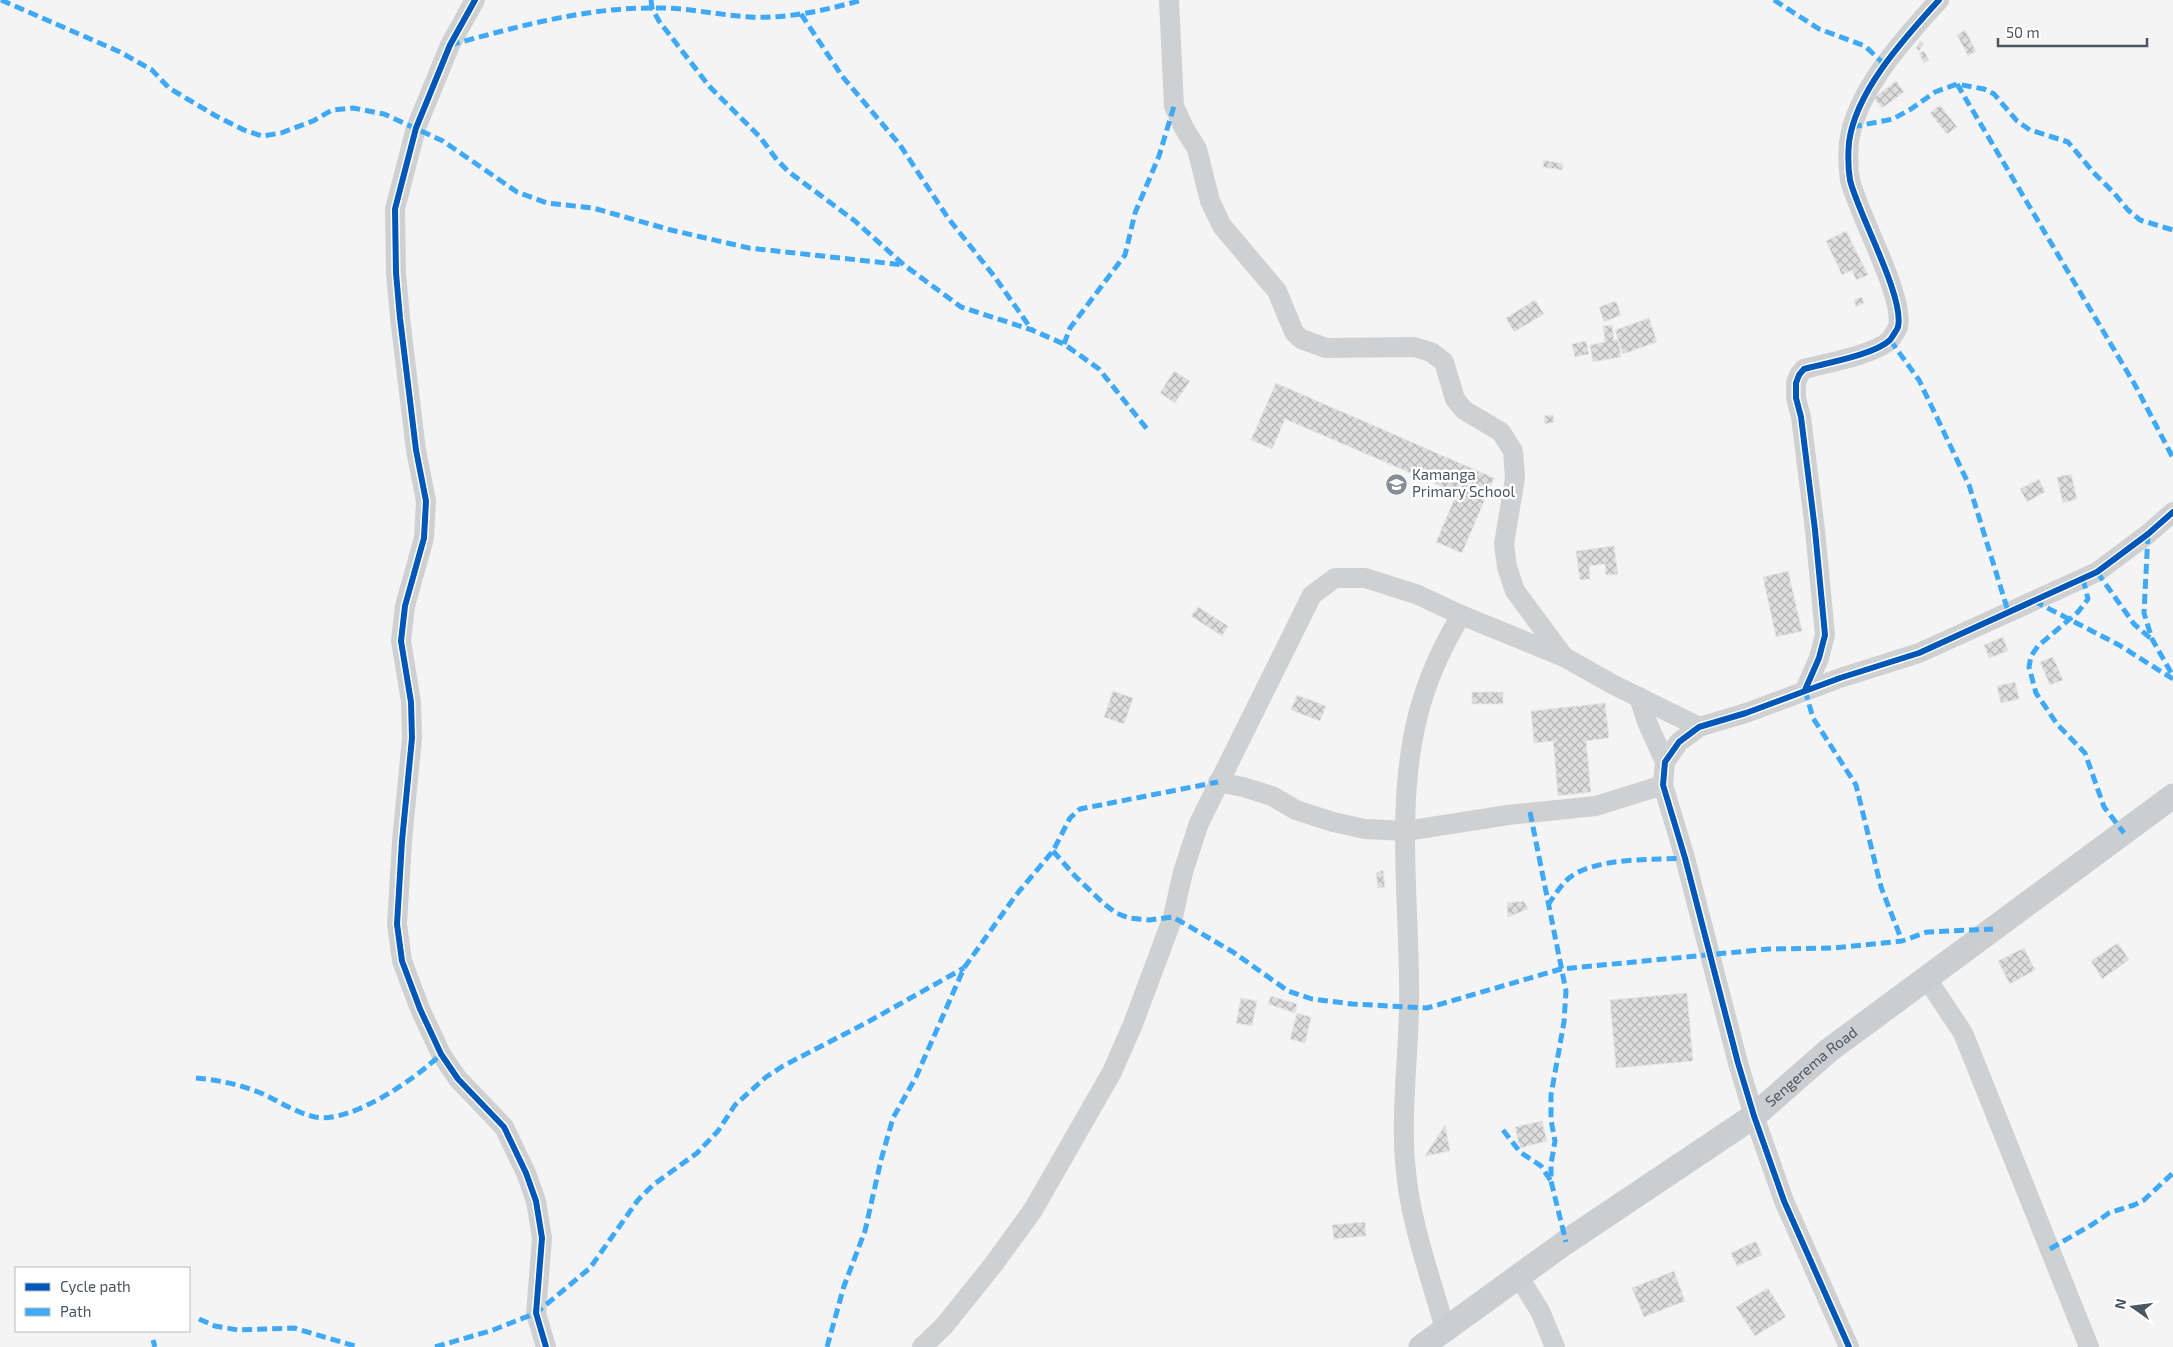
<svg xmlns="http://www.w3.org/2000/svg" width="2173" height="1347" font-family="'Exo 2',sans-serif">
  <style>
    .building { fill: url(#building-cross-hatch); stroke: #e5e6e7 }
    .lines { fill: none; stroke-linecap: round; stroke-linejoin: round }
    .minor { stroke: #ced0d2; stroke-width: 20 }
    .major { stroke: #caced1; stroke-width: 25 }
    .quiet { stroke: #3fa9f5; stroke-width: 5; stroke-dasharray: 10 5; stroke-linecap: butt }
    .cycleway-casing { stroke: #fff; stroke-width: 9 }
    .cycleway { stroke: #0057b8; stroke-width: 6 }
    .labels { text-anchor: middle; stroke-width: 5; stroke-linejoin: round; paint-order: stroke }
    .poi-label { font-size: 15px; fill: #4a5661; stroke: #fff; text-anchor: start }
    .street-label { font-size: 15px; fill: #4a5661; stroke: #fff }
  </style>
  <defs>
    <pattern id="building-cross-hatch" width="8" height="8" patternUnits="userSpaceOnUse" patternTransform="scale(1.25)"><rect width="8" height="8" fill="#ddddde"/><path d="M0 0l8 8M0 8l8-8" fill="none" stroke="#b5b6b7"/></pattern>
  </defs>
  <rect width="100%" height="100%" fill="#f4f4f4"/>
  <!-- building -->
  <g class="building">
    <polygon points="1965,30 1976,51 1968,56 1957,35"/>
    <polygon points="1920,41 1924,44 1919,51 1916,48"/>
    <polygon points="1924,51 1929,60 1924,63 1919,53"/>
    <polygon points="1896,81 1904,92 1882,108 1874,98"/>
    <polygon points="1940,105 1957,127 1947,134 1930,113"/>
    <polygon points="1544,160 1563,164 1562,170 1543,167"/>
    <polygon points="1846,231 1868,275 1856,280 1852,270 1842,275 1826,241"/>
    <polygon points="1862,297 1864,303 1856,307 1854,300"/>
    <polygon points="1535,300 1544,314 1514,332 1506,318"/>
    <polygon points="1616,301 1621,315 1604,322 1599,307"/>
    <polygon points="1649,318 1657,342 1623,354 1615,330"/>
    <polygon points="1612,325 1614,340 1618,339 1621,357 1593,362 1590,345 1605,342 1603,326"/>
    <polygon points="1586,341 1589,354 1575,357 1572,344"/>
    <polygon points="1174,371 1190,381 1175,403 1160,393"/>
    <polygon points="1276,383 1494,478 1462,553 1436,542 1457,493 1285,419 1272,449 1251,440"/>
    <polygon points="1553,415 1554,422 1545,424 1544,416"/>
    <polygon points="2071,474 2077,499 2063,503 2057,477"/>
    <polygon points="2039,479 2045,492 2027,502 2020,489"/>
    <polygon points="1614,546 1618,574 1606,575 1605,564 1589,566 1590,579 1580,580 1576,551"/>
    <polygon points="1788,571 1802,631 1776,637 1763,577"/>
    <polygon points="1198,607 1228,626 1222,636 1191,616"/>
    <polygon points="2003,637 2008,651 1989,658 1984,645"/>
    <polygon points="2053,657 2063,680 2050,685 2040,662"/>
    <polygon points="2015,682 2019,699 2001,703 1997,686"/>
    <polygon points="1113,691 1133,698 1124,724 1104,717"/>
    <rect x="1472" y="692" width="31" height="12"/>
    <polygon points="1297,695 1326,706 1320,721 1291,710"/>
    <polygon points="1605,703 1609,738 1586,741 1591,792 1558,796 1553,741 1534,743 1531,711"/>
    <polygon points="1383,870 1385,887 1378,888 1376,873"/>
    <polygon points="1524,901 1528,909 1508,917 1507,903"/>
    <polygon points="2118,943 2129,960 2102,979 2091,961"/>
    <polygon points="2024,948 2035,970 2010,984 1998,961"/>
    <polygon points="1687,993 1693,1061 1616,1068 1610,1000"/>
    <polygon points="1271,996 1297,1004 1295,1013 1268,1004"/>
    <polygon points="1241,998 1257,1001 1252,1026 1236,1023"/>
    <polygon points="1297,1013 1311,1017 1305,1043 1290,1039"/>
    <polygon points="1542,1121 1547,1141 1520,1148 1515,1127"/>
    <polygon points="1445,1125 1450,1151 1425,1156"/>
    <polygon points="1365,1222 1366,1236 1334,1239 1332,1225"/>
    <polygon points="1756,1241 1762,1255 1737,1266 1731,1253"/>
    <polygon points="1674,1271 1685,1301 1644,1317 1632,1288"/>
    <polygon points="1768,1288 1786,1317 1755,1336 1736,1307"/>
  </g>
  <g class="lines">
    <!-- minor -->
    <g class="minor">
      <polyline points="475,0 450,45 416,128 395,209 396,273 400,318 416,450 426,501 424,538 405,606 401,641 411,702 412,738 402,841 397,924 402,961 420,1009 441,1054 458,1079 504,1127 526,1173 536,1201 542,1238 536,1313 546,1347"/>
      <polyline points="1169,0 1174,106 1184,128 1197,149 1210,201 1222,226 1277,291 1294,332 1301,339 1326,348 1414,347 1431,352 1444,362 1455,399 1464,410 1501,432 1513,451 1515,478 1504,544 1507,567 1515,591 1564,657"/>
      <path d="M1805 690 1819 658 1825 635 1815 530 1801 417 1796 398V383L1799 375 1804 369C1826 363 1874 355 1890 340 1892 337 1897 330 1898 327 1905 297 1858 214 1850 180 1848 168 1848 154 1849 142 1856 90 1905 38 1939 0"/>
      <polyline points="1639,697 1647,722 1665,762"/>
      <polyline points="1218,782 1243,787 1272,796 1296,810 1333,822 1365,829 1406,831 1508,815 1596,806 1663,785"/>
      <polyline points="1927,979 1963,1033 2089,1347"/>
      <polyline points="1518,1276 1540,1311 1555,1347"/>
      <path d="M1445 1329C1431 1278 1411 1225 1406 1172 1400 1118 1408 1063 1409 1009 1411 912 1394 810 1418 715 1427 679 1442 647 1461 615"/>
      <polyline points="922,1347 944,1326 993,1265 1033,1210 1112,1072 1133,1024 1173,917 1183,872 1199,823 1312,595 1335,578 1365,578 1416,594 1461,615 1564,657 1614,685 1699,727"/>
      <polyline points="1849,1347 1784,1201 1754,1116 1738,1063 1685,858 1663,785 1665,762 1679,742 1699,727 1746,713 1840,678 1919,653 2097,572 2148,534 2173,512"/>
    </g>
    <!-- major -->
    <path class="major" id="s1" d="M1421 1347 1566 1242 1754 1116 1828 1051 2173 796"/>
    <!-- quiet -->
    <g class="quiet">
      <polyline points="1,0 120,52 152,70 169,88 216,116 244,130 262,136 281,133 313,121 332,110 353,108 384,114 443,141 517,192 547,203 593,208 671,230 749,248 904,265"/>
      <polyline points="651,0 652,8 659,21 709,86 760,137 777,160 789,172 855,221 904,265 961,307 1032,330 1064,344 1099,369 1147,429"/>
      <polyline points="1774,0 1819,29 1865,46 1885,65"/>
      <polyline points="801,14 842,76 900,145 948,218 994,276 1032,330"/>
      <path d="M450 45C516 27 583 8 652 8 685 7 717 15 750 17 787 19 827 10 862 0"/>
      <polyline points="1957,84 2135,385 2173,458"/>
      <polyline points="1852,127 1893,119 1911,109 1935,92 1957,84 1984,89 1994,94 2017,121 2030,130 2068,142 2094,173 2114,193 2128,210 2140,220 2173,230"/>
      <polyline points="1890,340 1919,380 1969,485 2008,611"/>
      <polyline points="1064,344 1070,328 1125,255 1135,213 1159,156 1174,106"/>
      <polyline points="2148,534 2144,613 2152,639 2173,676"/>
      <polyline points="2097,572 2134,624 2150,638"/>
      <polyline points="2083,579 2088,599 2078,612 2038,646 2031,656 2029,667 2036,693 2057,724 2085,753 2104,807 2124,833"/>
      <polyline points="2034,601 2119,645 2173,679"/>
      <polyline points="1805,690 1813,718 1856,785 1881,887 1902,941"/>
      <polyline points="1530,812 1566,991 1564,1022 1551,1095 1551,1120 1555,1141 1551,1164 1551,1181 1566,1242"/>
      <polyline points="1053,851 1075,876 1104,904 1116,913 1129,918 1149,920 1173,917 1233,952 1288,991 1312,999 1352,1004 1427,1008 1561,969 1769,949 1833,948 1902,941 1927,932 1993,929"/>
      <path d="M1548 905C1554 896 1561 885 1569 878 1595 857 1653 860 1685 858"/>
      <path d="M196 1078C219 1080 242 1085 263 1094 280 1102 297 1113 315 1117 351 1124 417 1078 441 1054"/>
      <polyline points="1503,1130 1520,1152 1541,1166 1551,1181"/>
      <polyline points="2050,1249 2093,1224 2109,1213 2134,1205 2144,1200 2173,1173"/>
      <polyline points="199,1319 215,1326 238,1330 294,1328 358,1347"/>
      <polyline points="153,1340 155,1347"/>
      <polyline points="435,1347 493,1330 536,1313 590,1268 638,1200 653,1185 697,1153 718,1131 735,1105 766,1077 783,1066 866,1023 964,968"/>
      <polyline points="827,1347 844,1286 865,1231 881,1160 893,1118 916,1077 964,968 1016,895 1053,851 1070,818 1080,809 1218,782"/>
    </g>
    <defs>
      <g id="cycleway">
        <polyline points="475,0 450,45 416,128 395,209 396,273 400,318 416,450 426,501 424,538 405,606 401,641 411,702 412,738 402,841 397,924 402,961 420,1009 441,1054 458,1079 504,1127 526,1173 536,1201 542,1238 536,1313 546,1347"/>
        <path d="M1805 690 1819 658 1825 635 1815 530 1801 417 1796 398V383L1799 375 1804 369C1826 363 1874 355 1890 340 1892 337 1897 330 1898 327 1905 297 1858 214 1850 180 1848 168 1848 154 1849 142 1856 90 1905 38 1939 0"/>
        <polyline points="1849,1347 1784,1201 1754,1116 1738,1063 1685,858 1663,785 1665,762 1679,742 1699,727 1746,713 1840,678 1919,653 2097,572 2148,534 2173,512"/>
      </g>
    </defs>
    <!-- cycleway casing -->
    <use href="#cycleway" class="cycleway-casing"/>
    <!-- cycleway -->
    <use href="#cycleway" class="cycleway"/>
  </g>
  <!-- icons -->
  <defs>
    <symbol id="school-disc" viewBox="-11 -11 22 22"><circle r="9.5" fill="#868d94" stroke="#fff"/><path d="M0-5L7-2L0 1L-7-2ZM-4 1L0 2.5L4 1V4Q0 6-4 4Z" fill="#fff"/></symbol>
  </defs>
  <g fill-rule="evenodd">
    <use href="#school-disc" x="1384" y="472" width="25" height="25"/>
  </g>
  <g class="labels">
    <!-- poi labels -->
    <g class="poi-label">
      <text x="1412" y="480">Kamanga<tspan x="1412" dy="17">Primary School</tspan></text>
    </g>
    <!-- street labels -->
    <g class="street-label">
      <text dy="5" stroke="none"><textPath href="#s1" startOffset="481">Sengerema Road</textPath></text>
    </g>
  </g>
  <!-- legend -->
  <rect x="15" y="1267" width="175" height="65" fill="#ffffff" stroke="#b7bbc0"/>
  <rect x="25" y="1283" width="25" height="8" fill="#0057b8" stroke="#b7bbc0"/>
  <text x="60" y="1292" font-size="15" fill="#4a5661">Cycle path</text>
  <rect x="25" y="1308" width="25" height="8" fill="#3fa9f5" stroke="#b7bbc0"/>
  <text x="60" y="1317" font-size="15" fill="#4a5661">Path</text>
  <!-- north arrow -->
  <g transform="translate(2133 1307) rotate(284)" stroke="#ffffff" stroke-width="4" paint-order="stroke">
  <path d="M0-4L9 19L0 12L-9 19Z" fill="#4a5661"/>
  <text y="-8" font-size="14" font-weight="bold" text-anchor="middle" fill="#4a5661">N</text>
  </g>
  <!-- scale -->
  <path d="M1998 38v8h149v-8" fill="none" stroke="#4a5661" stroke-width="2.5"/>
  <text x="2006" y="38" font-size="15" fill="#4a5661" stroke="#ffffff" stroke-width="4" paint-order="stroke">50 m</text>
</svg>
